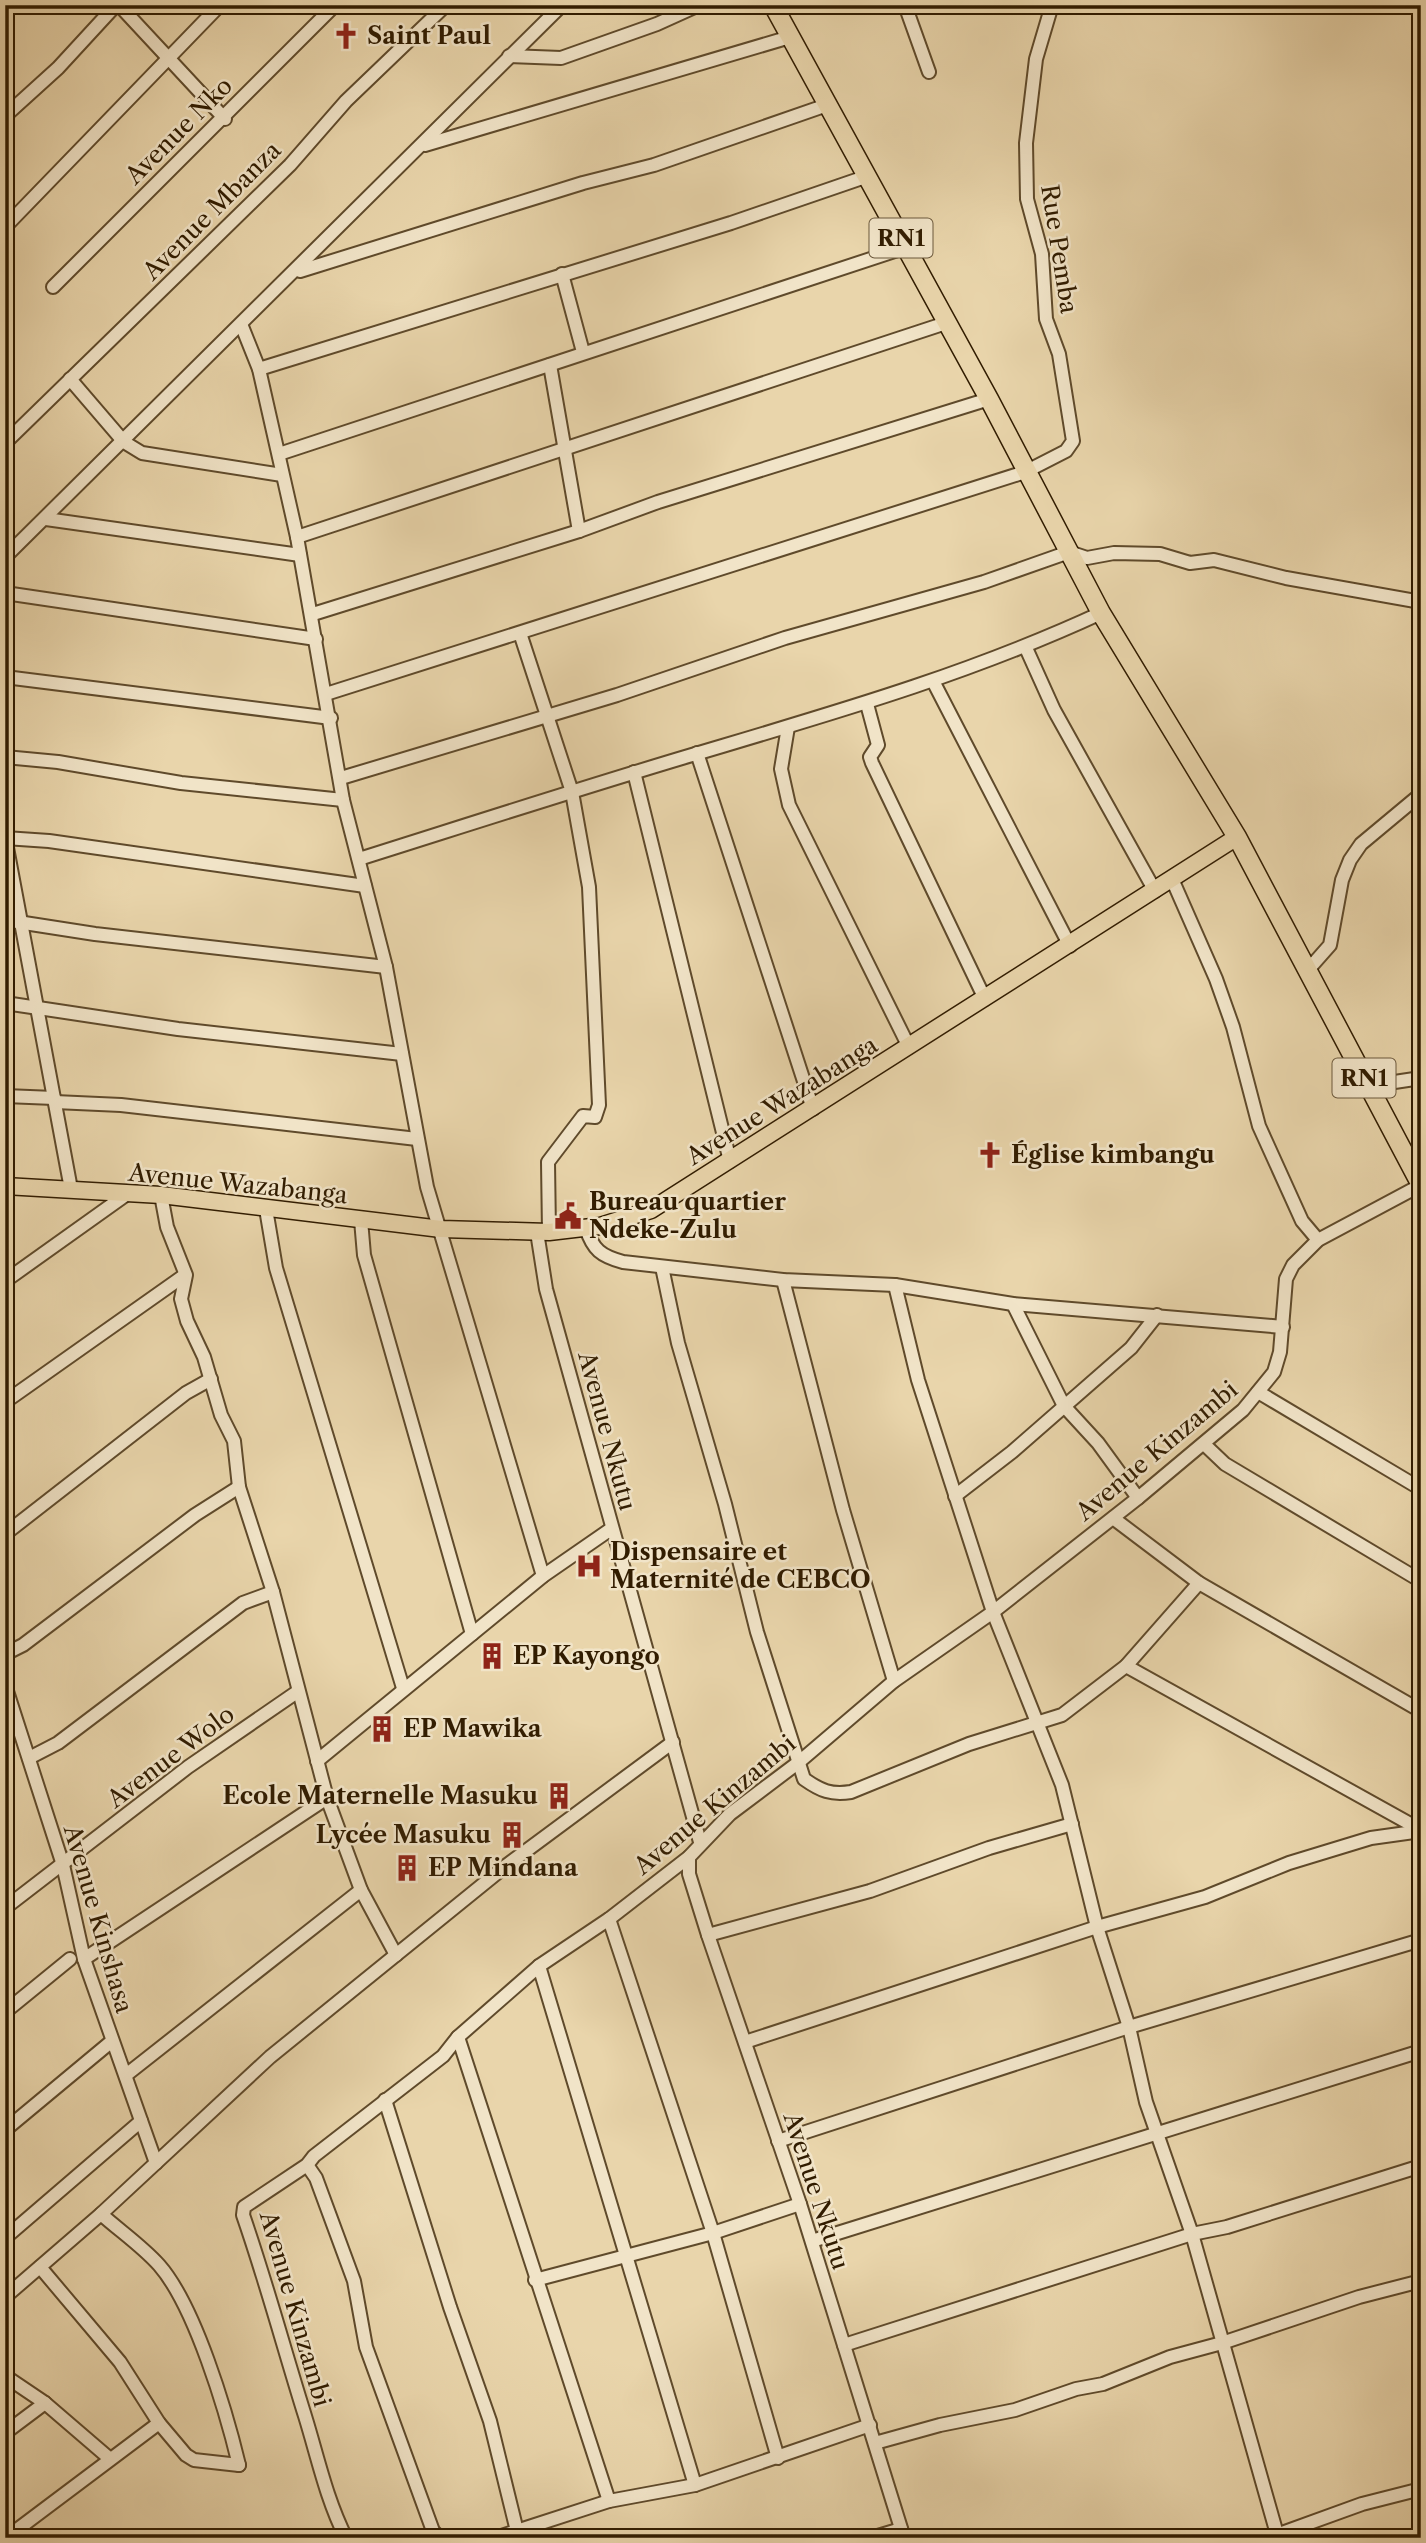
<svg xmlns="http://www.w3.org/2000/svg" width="1426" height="2543" font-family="'Libre Caslon Text',serif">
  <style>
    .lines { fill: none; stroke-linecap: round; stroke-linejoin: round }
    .minor-casing { stroke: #5f4a2b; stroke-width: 16 }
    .major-casing { stroke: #311c00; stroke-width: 19 }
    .highway-casing { stroke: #311c00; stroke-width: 21 }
    .minor { stroke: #f1e4c8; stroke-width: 12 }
    .major { stroke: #e9d5ab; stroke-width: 16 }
    .highway { stroke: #e9d5ab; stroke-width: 18 }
    .labels { text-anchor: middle; stroke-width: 5; stroke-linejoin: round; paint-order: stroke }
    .shield { fill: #f1e4c8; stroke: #6b583c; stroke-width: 2 }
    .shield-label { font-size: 23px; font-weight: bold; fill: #311c00 }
    .poi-label { font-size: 24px; font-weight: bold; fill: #311c00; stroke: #f1e4c8; text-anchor: start }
    .street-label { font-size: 24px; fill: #311c00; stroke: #f1e4c8 }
  </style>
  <rect width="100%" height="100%" fill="#e9d5ab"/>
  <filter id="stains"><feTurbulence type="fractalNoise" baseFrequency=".00286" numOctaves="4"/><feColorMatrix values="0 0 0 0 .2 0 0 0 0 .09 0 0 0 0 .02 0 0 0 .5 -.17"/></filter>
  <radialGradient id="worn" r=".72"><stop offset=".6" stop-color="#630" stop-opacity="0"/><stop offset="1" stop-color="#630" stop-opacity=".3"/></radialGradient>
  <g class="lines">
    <defs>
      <g id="minor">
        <polyline points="119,5 225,119"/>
        <polyline points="905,5 929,72"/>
        <polyline points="5,9 9,5"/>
        <polyline points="509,56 561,58 657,24 699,5"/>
        <polyline points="5,116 58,68 116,5"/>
        <polyline points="425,145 790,37"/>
        <polyline points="5,227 220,5"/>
        <polyline points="300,271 583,183 654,165 827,105"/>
        <polyline points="562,274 583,352"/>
        <polyline points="53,287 335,5"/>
        <polyline points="241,324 259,369 297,537 343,800 386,967 427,1187 543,1576"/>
        <polyline points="550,365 579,531"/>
        <polyline points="259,369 731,223 865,177"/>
        <polyline points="70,379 124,442 142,453 282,475"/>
        <polyline points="5,443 290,165 346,101 446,5"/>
        <polyline points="279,454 907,247"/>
        <polyline points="46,519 300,555"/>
        <polyline points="297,537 946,323"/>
        <polyline points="5,557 562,5"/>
        <polyline points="5,593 316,639"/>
        <polyline points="313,614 579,531 658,502 989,399"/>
        <polyline points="520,633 572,792 589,887 599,1105 595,1117 583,1116 548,1162 549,1232"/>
        <polyline points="1026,648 1054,710 1155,891"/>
        <polyline points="5,677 331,718"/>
        <polyline points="933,681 1070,946"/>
        <polyline points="326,694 1025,472 1066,451 1073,441 1059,354 1046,319 1042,254 1027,199 1026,143 1036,59 1052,5"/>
        <polyline points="867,704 878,745 870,757 872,763 985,999"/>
        <polyline points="788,727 781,769 789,805 909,1047"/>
        <polyline points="697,753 813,1109"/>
        <polyline points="5,757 58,762 181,783 343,800"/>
        <polyline points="634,772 730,1161"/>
        <polyline points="341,778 617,695 785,638 984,582 1069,552 1087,558 1114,553 1160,554 1190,563 1214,560 1286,578 1421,602"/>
        <polyline points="5,837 71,1189"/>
        <polyline points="5,838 49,841 365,886"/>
        <path d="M359 859C470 824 581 788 692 755 833 713 967 675 1101 613"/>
        <polyline points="1172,879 1216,979 1233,1027 1259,1126 1302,1221 1318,1240"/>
        <polyline points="5,920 95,934 386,967"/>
        <polyline points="1307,971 1330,945 1342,880 1350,860 1361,844 1421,794"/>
        <polyline points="5,1003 178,1029 402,1054"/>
        <polyline points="1368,1086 1421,1078"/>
        <polyline points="5,1096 54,1098"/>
        <polyline points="55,1102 121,1105 417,1139"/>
        <polyline points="161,1195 167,1227 186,1275 181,1299 187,1321 204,1357 221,1415 234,1441 239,1487 273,1592 327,1798 361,1890 396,1955"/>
        <polyline points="266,1209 276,1268 403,1688"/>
        <polyline points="361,1220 364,1255 472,1634"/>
        <path d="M586 1228C593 1250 601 1256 623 1262L783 1280 895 1285 1013 1304 1283 1327"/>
        <polyline points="537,1232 546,1289 700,1842"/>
        <path d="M662 1267 678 1343 725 1504 757 1632 804 1779C821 1791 831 1795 851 1792L969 1744 1062 1715 1126 1666 1199 1583"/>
        <polyline points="783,1280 843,1510 894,1681"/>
        <polyline points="5,1281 127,1194"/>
        <polyline points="895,1285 918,1380 993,1612 1062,1785 1097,1927 1129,2027 1146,2102 1192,2234 1277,2534"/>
        <polyline points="1013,1304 1064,1406 1098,1443 1138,1498"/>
        <polyline points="1258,1392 1421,1489"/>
        <polyline points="5,1402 185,1275"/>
        <polyline points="1204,1444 1225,1464 1421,1581"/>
        <polyline points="955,1496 1012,1452 1131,1348 1157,1315"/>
        <polyline points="1113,1518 1199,1583 1421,1711"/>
        <polyline points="5,1534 186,1393 211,1379"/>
        <polyline points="5,1654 23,1645 195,1515 239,1487"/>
        <polyline points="1126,1666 1421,1830"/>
        <polyline points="5,1685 63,1865 84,1959 156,2163"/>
        <polyline points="29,1758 58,1743 243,1603 273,1592"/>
        <polyline points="317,1761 543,1576 611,1529"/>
        <polyline points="689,1857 689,1874 708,1935 800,2204 904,2538"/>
        <polyline points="5,1908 188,1767 297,1692"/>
        <polyline points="609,1919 713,2233 778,2458"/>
        <polyline points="708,1935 870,1891 989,1848 1072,1824"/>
        <polyline points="84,1959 327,1798"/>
        <polyline points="539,1966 695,2485"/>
        <polyline points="5,2012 70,1959"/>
        <polyline points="458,2037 609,2501"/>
        <polyline points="745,2042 1097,1927 1205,1897 1289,1863 1371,1838 1421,1831"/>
        <polyline points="126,2075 361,1890"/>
        <polyline points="385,2100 450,2307 490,2421 517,2531"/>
        <polyline points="5,2130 112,2041"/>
        <polyline points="778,2141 1129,2027 1421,1940"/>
        <polyline points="307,2165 316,2178 354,2281 366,2347 433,2531 440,2538"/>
        <path d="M101 2214C120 2231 142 2246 159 2265 195 2306 226 2411 239 2465"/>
        <polyline points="5,2238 141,2121"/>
        <polyline points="812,2241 1421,2051"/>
        <polyline points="40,2267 120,2362 159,2423 186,2455 194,2460 239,2465"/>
        <polyline points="535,2280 713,2233 800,2204"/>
        <polyline points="5,2297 101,2214 270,2057 507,1865 673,1742"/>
        <polyline points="844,2345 1192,2234 1227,2227 1421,2166"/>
        <polyline points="5,2376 45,2403 109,2458"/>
        <polyline points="5,2433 45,2403"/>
        <polyline points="875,2443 940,2425 1015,2410 1076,2389 1103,2384 1170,2357 1222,2343 1359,2297 1421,2281"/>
        <polyline points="6,2538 159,2423"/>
        <path d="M346 2538C326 2498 318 2458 305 2416 284 2349 266 2281 243 2215L244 2207 307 2165 314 2156 443 2056 458 2037 539 1966 609 1919 689 1857 730 1814 799 1762 894 1681 993 1612 1138 1498 1243 1410 1274 1372 1280 1352 1286 1279 1293 1265 1318 1240 1421 1185"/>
        <polyline points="495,2538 609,2501 695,2485 870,2425"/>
        <polyline points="871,2538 901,2529"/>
        <polyline points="1268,2538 1362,2504 1421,2489"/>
      </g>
      <polyline id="major" points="5,1186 161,1195 441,1229 549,1232 600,1226 651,1210 1237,837"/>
      <polyline id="highway" points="773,5 989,399 1101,613 1237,837 1421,1185"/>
    </defs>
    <!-- minor casing -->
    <use href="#minor" class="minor-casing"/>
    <!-- major casing -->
    <use href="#major" class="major-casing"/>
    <!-- highway casing -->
    <use href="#highway" class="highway-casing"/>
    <!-- minor -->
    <use href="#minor" class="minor"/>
    <!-- major -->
    <use href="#major" class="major"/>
    <!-- highway -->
    <use href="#highway" class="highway"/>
  </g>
  <!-- icons -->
  <defs>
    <symbol id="church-bare" viewBox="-9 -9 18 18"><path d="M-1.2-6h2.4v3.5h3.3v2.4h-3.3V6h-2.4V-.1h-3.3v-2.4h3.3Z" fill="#8f2418" stroke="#f1e4c8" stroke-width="2.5" paint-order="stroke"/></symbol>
    <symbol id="civic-bare" viewBox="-9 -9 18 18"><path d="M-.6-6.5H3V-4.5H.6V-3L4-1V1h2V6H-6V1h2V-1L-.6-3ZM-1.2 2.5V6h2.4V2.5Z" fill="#8f2418" stroke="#f1e4c8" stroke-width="2.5" paint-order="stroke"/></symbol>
    <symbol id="hospital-bare" viewBox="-9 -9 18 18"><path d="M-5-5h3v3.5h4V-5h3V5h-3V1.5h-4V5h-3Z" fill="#8f2418" stroke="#f1e4c8" stroke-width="2.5" paint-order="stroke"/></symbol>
    <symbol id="building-bare" viewBox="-9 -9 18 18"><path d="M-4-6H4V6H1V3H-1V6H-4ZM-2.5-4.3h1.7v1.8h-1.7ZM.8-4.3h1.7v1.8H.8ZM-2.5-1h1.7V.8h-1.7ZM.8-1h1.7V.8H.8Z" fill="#8f2418" stroke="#f1e4c8" stroke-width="2.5" paint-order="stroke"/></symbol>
  </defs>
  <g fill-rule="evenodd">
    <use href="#church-bare" x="327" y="17" width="38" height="38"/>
    <use href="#church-bare" x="971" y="1136" width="38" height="38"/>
    <use href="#civic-bare" x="549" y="1197" width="38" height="38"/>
    <use href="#hospital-bare" x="570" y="1547" width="38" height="38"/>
    <use href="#building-bare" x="473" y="1637" width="38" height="38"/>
    <use href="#building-bare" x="363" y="1710" width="38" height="38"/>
    <use href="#building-bare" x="540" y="1777" width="38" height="38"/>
    <use href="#building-bare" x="493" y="1816" width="38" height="38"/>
    <use href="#building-bare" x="388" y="1849" width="38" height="38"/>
  </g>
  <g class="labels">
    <!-- shield labels -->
    <g class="shield">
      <rect x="869.5" y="218.5" width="63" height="39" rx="5"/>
      <rect x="1332.5" y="1058.5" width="63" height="39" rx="5"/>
    </g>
    <g class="shield-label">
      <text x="901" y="246">RN1</text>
      <text x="1364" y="1086">RN1</text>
    </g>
    <!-- poi labels -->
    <g class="poi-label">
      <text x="367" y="44">Saint Paul</text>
      <text x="1011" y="1163">Église kimbangu</text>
      <text x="589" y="1210">Bureau quartier<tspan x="589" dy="28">Ndeke-Zulu</tspan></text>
      <text x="610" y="1560">Dispensaire et<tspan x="610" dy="28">Maternité de CEBCO</tspan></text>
      <text x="513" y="1664">EP Kayongo</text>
      <text x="403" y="1737">EP Mawika</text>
      <text x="538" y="1804" text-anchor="end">Ecole Maternelle Masuku</text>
      <text x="491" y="1843" text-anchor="end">Lycée Masuku</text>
      <text x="428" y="1876">EP Mindana</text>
    </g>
    <!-- street labels -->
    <g class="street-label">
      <text transform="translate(179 131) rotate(-45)" y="8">Avenue Nko</text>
      <text transform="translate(212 211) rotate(-45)" y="8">Avenue Mbanza</text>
      <text transform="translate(1059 249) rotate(81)" y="8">Rue Pemba</text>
      <text transform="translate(782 1101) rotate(-32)" y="8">Avenue Wazabanga</text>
      <text transform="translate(238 1184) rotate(6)" y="8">Avenue Wazabanga</text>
      <text transform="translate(607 1431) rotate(75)" y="8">Avenue Nkutu</text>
      <text transform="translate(1157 1451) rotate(-40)" y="8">Avenue Kinzambi</text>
      <text transform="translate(171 1757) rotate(-37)" y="8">Avenue Wolo</text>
      <text transform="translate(715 1805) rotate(-40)" y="8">Avenue Kinzambi</text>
      <text transform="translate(98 1919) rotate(74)" y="8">Avenue Kinshasa</text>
      <text transform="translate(816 2191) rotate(72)" y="8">Avenue Nkutu</text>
      <text transform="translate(295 2309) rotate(74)" y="8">Avenue Kinzambi</text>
    </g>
  </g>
  <!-- margin -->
  <rect width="1426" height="2543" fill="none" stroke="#e9d5ab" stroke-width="28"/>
  <rect x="7" y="7" width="1412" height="2529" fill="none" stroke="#311c00" stroke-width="3.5"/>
  <rect x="14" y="14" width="1398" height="2515" fill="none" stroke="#311c00" stroke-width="2"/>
  <rect width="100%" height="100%" filter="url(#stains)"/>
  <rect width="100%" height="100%" fill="url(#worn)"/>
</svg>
